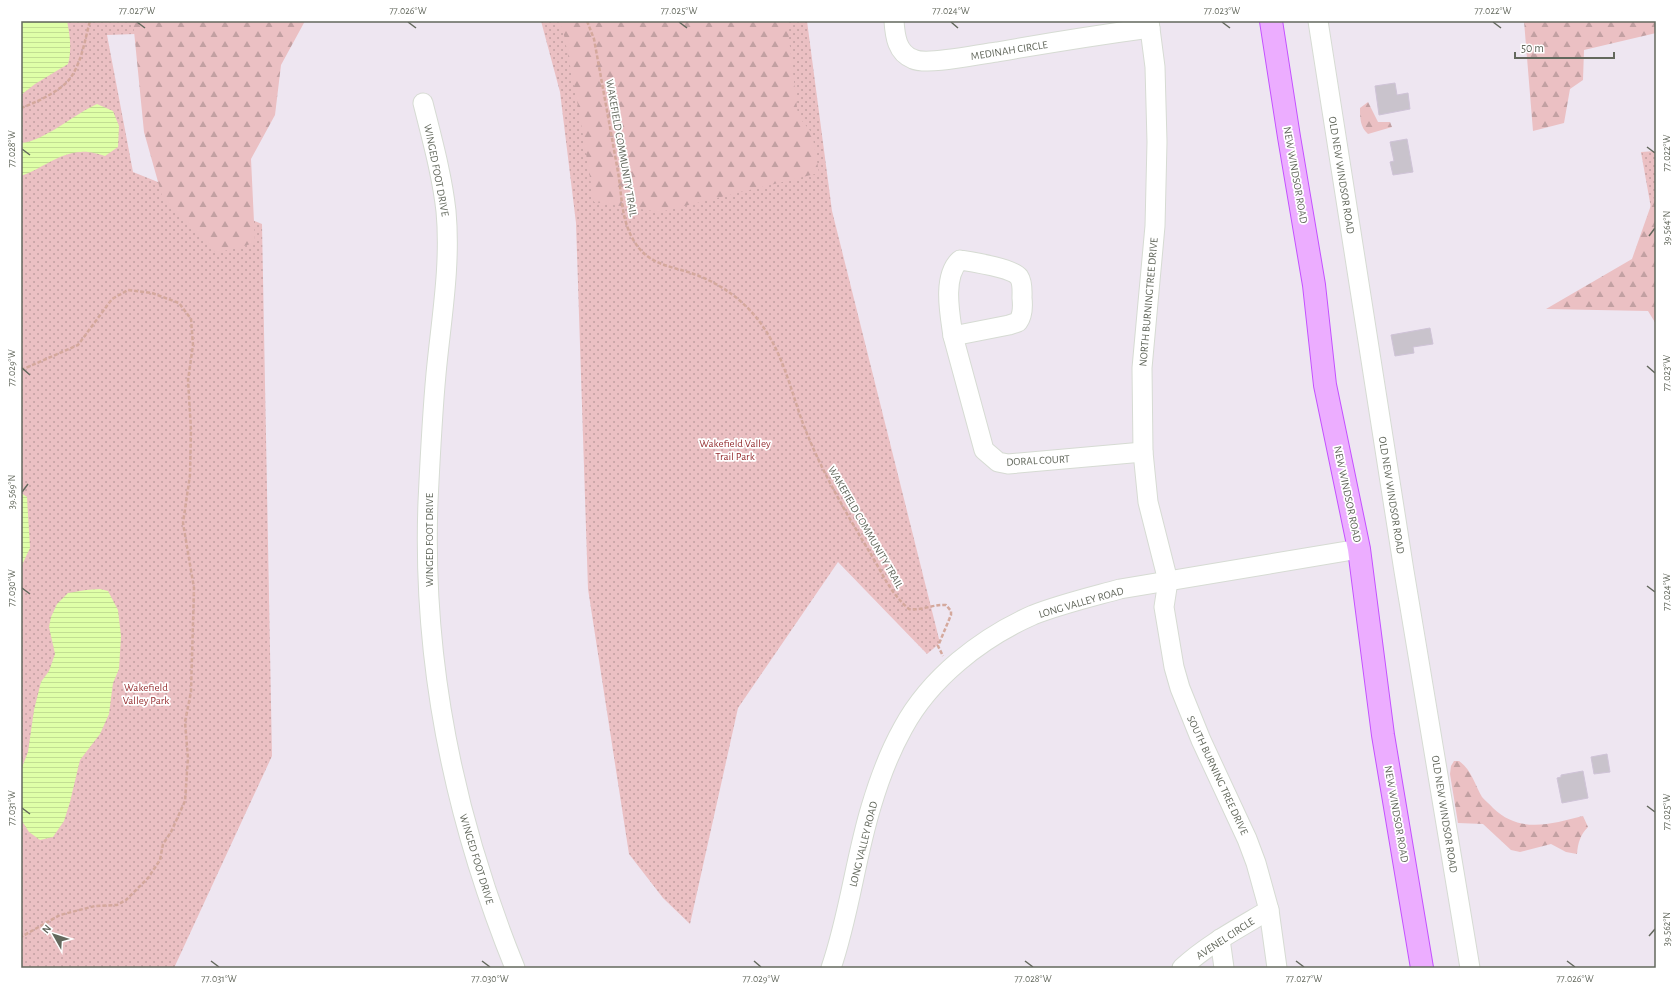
<svg xmlns="http://www.w3.org/2000/svg" width="1677" height="989" font-family="'Alegreya Sans',sans-serif">
  <style>
    .grass { fill: url(#grass-dots) }
    .forest { fill: url(#forest-firs) }
    .water { fill: url(#water-rules) }
    .building { fill: #c9c3cc; stroke: #cfc3d7 }
    .lines { fill: none; stroke-linecap: round; stroke-linejoin: round }
    .minor-casing { stroke: #d6dbd3; stroke-width: 21 }
    .major-casing { stroke: #c351ff; stroke-width: 24 }
    .path { stroke: #d4a89c; stroke-width: 2.5; stroke-dasharray: 4 2; stroke-linecap: butt }
    .minor { stroke: #fff; stroke-width: 19 }
    .major { stroke: #ecadff; stroke-width: 22 }
    .ticks { fill: none; stroke: #63685d; stroke-width: 1.5 }
    .labels { text-anchor: middle; stroke-width: 3.5; stroke-linejoin: round; paint-order: stroke }
    .street-label { font-size: 11px; fill: #63685d; stroke: #fff }
    .park-label { font-size: 11px; fill: #952f31; stroke: #fff }
    .neatline { fill: none; stroke: #63685d; stroke-width: 1.5 }
    .ticks-label { font-size: 10px; text-anchor: middle; fill: #63685d }
  </style>
  <defs>
    <pattern id="grass-dots" width="8" height="8" patternUnits="userSpaceOnUse"><rect width="8" height="8" fill="#ebc0c3"/><path d="M2 2h.1M6 6h.1" fill="none" stroke="#c2a0a2" stroke-width="1.8" stroke-linecap="round"/></pattern>
    <pattern id="forest-firs" width="22" height="20" patternUnits="userSpaceOnUse"><rect width="22" height="20" fill="#ebc0c3"/><path d="M5 1l3.5 6h-7zM16 11l3.5 6h-7z" fill="#c2a0a2"/></pattern>
    <pattern id="water-rules" width="6" height="5" patternUnits="userSpaceOnUse"><rect width="6" height="5" fill="#dfffa8"/><path d="M0 2.5h6" fill="none" stroke="#c2dd93"/></pattern>
  </defs>
  <rect width="100%" height="100%" fill="#eee6f1"/>
  <!-- grass -->
  <g class="grass">
    <polygon points="21,21 262,21 247,30 107,35 133,172 262,224 272,756 174,968 21,968"/>
    <polygon points="541,21 807,21 832,211 940,643 927,654 838,562 738,708 690,924 663,898 629,854 588,589 576,223 560,92"/>
    <polygon points="1656,151 1656,236 1641,152"/>
  </g>
  <!-- forest -->
  <g class="forest">
    <polygon points="133,21 305,21 281,65 275,115 251,159 255,243 216,253 162,196 144,132"/>
    <polygon points="558,21 787,21 798,116 812,133 819,173 660,212 594,202 579,111 563,30"/>
    <polygon points="1524,21 1656,21 1656,33 1584,50 1583,80 1570,89 1564,123 1533,131"/>
    <path d="M1368 102 1378 122H1390L1392 127 1368 134C1360 127 1360 118 1360 108Z"/>
    <polygon points="1656,191 1656,324 1648,311 1546,309 1632,259"/>
    <path d="M1454 761H1459C1471 769 1475 785 1482 797 1485 801 1490 804 1493 808 1520 834 1551 824 1583 816L1588 827C1580 835 1578 843 1577 854L1566 852 1551 844 1520 852 1511 850 1483 824 1458 823 1450 774 1451 766Z"/>
  </g>
  <!-- water -->
  <g class="water">
    <path d="M21 21H67C70 35 72 51 68 64L35 84 21 95Z"/>
    <path d="M97 104 113 111 119 126 118 147 105 156C98 154 88 151 81 152 58 153 42 169 21 176V143C43 142 76 113 97 104Z"/>
    <polygon points="21,493 27,497 30,548 21,567"/>
    <polygon points="100,589 108,591 118,610 121,636 119,669 113,683 109,714 100,734 80,760 70,802 64,821 53,837 40,840 29,832 22,821 21,770 28,752 34,710 41,682 49,671 55,654 49,627 51,617 57,604 68,593 86,590"/>
  </g>
  <!-- building -->
  <g class="building">
    <polygon points="1395,83 1397,95 1408,93 1410,109 1379,115 1375,86"/>
    <polygon points="1407,139 1413,172 1393,175 1390,162 1394,161 1390,142"/>
    <polygon points="1430,328 1433,344 1413,347 1414,353 1395,356 1391,335"/>
    <polygon points="1607,754 1610,772 1594,774 1591,757"/>
    <polygon points="1583,771 1588,798 1562,803 1557,778 1561,777 1561,775"/>
  </g>
  <g class="lines">
    <defs>
      <g id="minor">
        <path d="M894 21C895 36 897 53 913 59 927 66 979 54 997 52 1048 43 1098 35 1150 28"/>
        <polyline points="1149,21 1155,67 1157,142 1155,226 1142,368 1143,452 1148,502 1168,581 1164,607 1174,667 1180,688 1201,740 1247,839 1256,863 1269,910 1277,968"/>
        <polyline points="1318,21 1404,571 1470,968"/>
        <path d="M423 103C432 139 442 175 446 211 451 266 441 320 436 374 432 417 430 460 428 502 422 664 454 818 515 968"/>
        <path d="M960 260C972 262 1012 268 1019 277 1023 283 1022 292 1022 298 1023 307 1023 315 1018 322L1009 325 953 336C950 315 942 276 960 260Z"/>
        <polyline points="953,336 984,450 998,462 1008,464 1143,452"/>
        <polyline points="1220,939 1224,968"/>
        <path d="M831 968C849 916 855 860 871 807 879 780 889 753 903 728 930 678 981 638 1033 615 1061 604 1091 597 1120 589L1359 549"/>
        <path d="M1182 968C1208 944 1239 928 1269 910"/>
      </g>
      <polyline id="major" points="1271,21 1289,137 1314,285 1325,385 1359,549 1383,735 1422,968"/>
    </defs>
    <!-- minor casing -->
    <use href="#minor" class="minor-casing"/>
    <!-- major casing -->
    <use href="#major" class="major-casing"/>
    <!-- path -->
    <g class="path">
      <path d="M587 21 594 39C602 83 610 127 618 172 622 195 621 220 634 241 649 267 675 266 699 276 722 285 744 301 759 321 782 351 790 387 802 421 820 469 846 513 872 556 883 575 892 595 909 609 922 611 933 604 946 605L951 611V615L938 646 943 656"/>
      <path d="M21 108C35 103 63 90 71 77 82 61 85 39 90 21"/>
      <polyline points="21,370 78,345 112,299 128,290 152,293 179,303 191,319 193,345 188,380 191,430 190,475 183,523 194,588 191,692 185,722 188,758 185,801 171,832 163,844 160,860 148,878 126,900 117,905 95,906 60,915 21,937"/>
    </g>
    <!-- minor -->
    <use href="#minor" class="minor"/>
    <!-- major -->
    <use href="#major" class="major"/>
  </g>
  <!-- ticks -->
  <path class="ticks" d="M137 22 145 28M408 22 416 28M679 22 687 28M951 22 958 28M1222 22 1230 28M1493 22 1501 28M1647 147 1655 153M22 149 30 155M1649 236 1655 228M1647 366 1655 373M22 368 30 375M22 492 28 484M1647 586 1655 592M22 588 30 594M1647 806 1655 812M22 808 30 814M1649 936 1655 929M211 961 219 967M482 961 490 967M754 961 761 967M1025 961 1033 967M1296 961 1304 967M1567 961 1575 967"/>
  <g class="labels">
    <!-- street labels -->
    <g class="street-label">
      <text transform="translate(1009 50) rotate(-9)" y="4">MEDINAH CIRCLE</text>
      <text transform="translate(622 148) rotate(80)" y="4">WAKEFIELD COMMUNITY TRAIL</text>
      <text transform="translate(437 170) rotate(79)" y="4">WINGED FOOT DRIVE</text>
      <text transform="translate(1296 175) rotate(80)" y="4">NEW WINDSOR ROAD</text>
      <text transform="translate(1342 175) rotate(81)" y="4">OLD NEW WINDSOR ROAD</text>
      <text transform="translate(1148 302) rotate(-85)" y="4">NORTH BURNINGTREE DRIVE</text>
      <text transform="translate(1038 460) rotate(-3)" y="4">DORAL COURT</text>
      <text transform="translate(1348 494) rotate(78)" y="4">NEW WINDSOR ROAD</text>
      <text transform="translate(1392 495) rotate(81)" y="4">OLD NEW WINDSOR ROAD</text>
      <text transform="translate(866 527) rotate(60)" y="4">WAKEFIELD COMMUNITY TRAIL</text>
      <text transform="translate(429 540) rotate(-90)" y="4">WINGED FOOT DRIVE</text>
      <text transform="translate(1081 602) rotate(-16)" y="4">LONG VALLEY ROAD</text>
      <text transform="translate(1218 775) rotate(65)" y="4">SOUTH BURNING TREE DRIVE</text>
      <text transform="translate(1397 814) rotate(80)" y="4">NEW WINDSOR ROAD</text>
      <text transform="translate(1445 814) rotate(81)" y="4">OLD NEW WINDSOR ROAD</text>
      <text transform="translate(863 844) rotate(-76)" y="4">LONG VALLEY ROAD</text>
      <text transform="translate(477 859) rotate(73)" y="4">WINGED FOOT DRIVE</text>
      <text transform="translate(1225 938) rotate(-33)" y="4">AVENEL CIRCLE</text>
    </g>
    <!-- park labels -->
    <g class="park-label">
      <text x="735" y="447">Wakefield Valley<tspan x="735" dy="13">Trail Park</tspan></text>
      <text x="146" y="691">Wakefield<tspan x="146" dy="13">Valley Park</tspan></text>
    </g>
  </g>
  <!-- border -->
  <rect width="1677" height="989" fill="none" stroke="#ffffff" stroke-width="44"/>
  <!-- north arrow -->
  <g transform="translate(54 935) rotate(309)" stroke="#ffffff" stroke-width="3" paint-order="stroke">
  <path d="M0-3L7 15L0 10L-7 15Z" fill="#63685d"/>
  <text y="-6" font-size="11" font-weight="bold" text-anchor="middle" fill="#63685d">N</text>
  </g>
  <!-- scale -->
  <path d="M1515 52v6h99v-6" fill="none" stroke="#63685d" stroke-width="2"/>
  <text x="1521" y="52" font-size="12" fill="#63685d" stroke="#ffffff" stroke-width="3" paint-order="stroke">50 m</text>
  <rect x="22" y="22" width="1633" height="945" class="neatline"/>
  <g class="ticks-label">
    <text x="137" y="14">77.027°W</text>
    <text x="408" y="14">77.026°W</text>
    <text x="679" y="14">77.025°W</text>
    <text x="951" y="14">77.024°W</text>
    <text x="1222" y="14">77.023°W</text>
    <text x="1493" y="14">77.022°W</text>
    <text transform="translate(11 149) rotate(-90)" y="4">77.028°W</text>
    <text transform="translate(1666 153) rotate(-90)" y="4">77.022°W</text>
    <text transform="translate(1666 228) rotate(-90)" y="4">39.564°N</text>
    <text transform="translate(11 368) rotate(-90)" y="4">77.029°W</text>
    <text transform="translate(1666 373) rotate(-90)" y="4">77.023°W</text>
    <text transform="translate(11 492) rotate(-90)" y="4">39.569°N</text>
    <text transform="translate(11 588) rotate(-90)" y="4">77.030°W</text>
    <text transform="translate(1666 592) rotate(-90)" y="4">77.024°W</text>
    <text transform="translate(11 808) rotate(-90)" y="4">77.031°W</text>
    <text transform="translate(1666 812) rotate(-90)" y="4">77.025°W</text>
    <text transform="translate(1666 929) rotate(-90)" y="4">39.562°N</text>
    <text x="219" y="982">77.031°W</text>
    <text x="490" y="982">77.030°W</text>
    <text x="761" y="982">77.029°W</text>
    <text x="1033" y="982">77.028°W</text>
    <text x="1304" y="982">77.027°W</text>
    <text x="1575" y="982">77.026°W</text>
  </g>
</svg>
